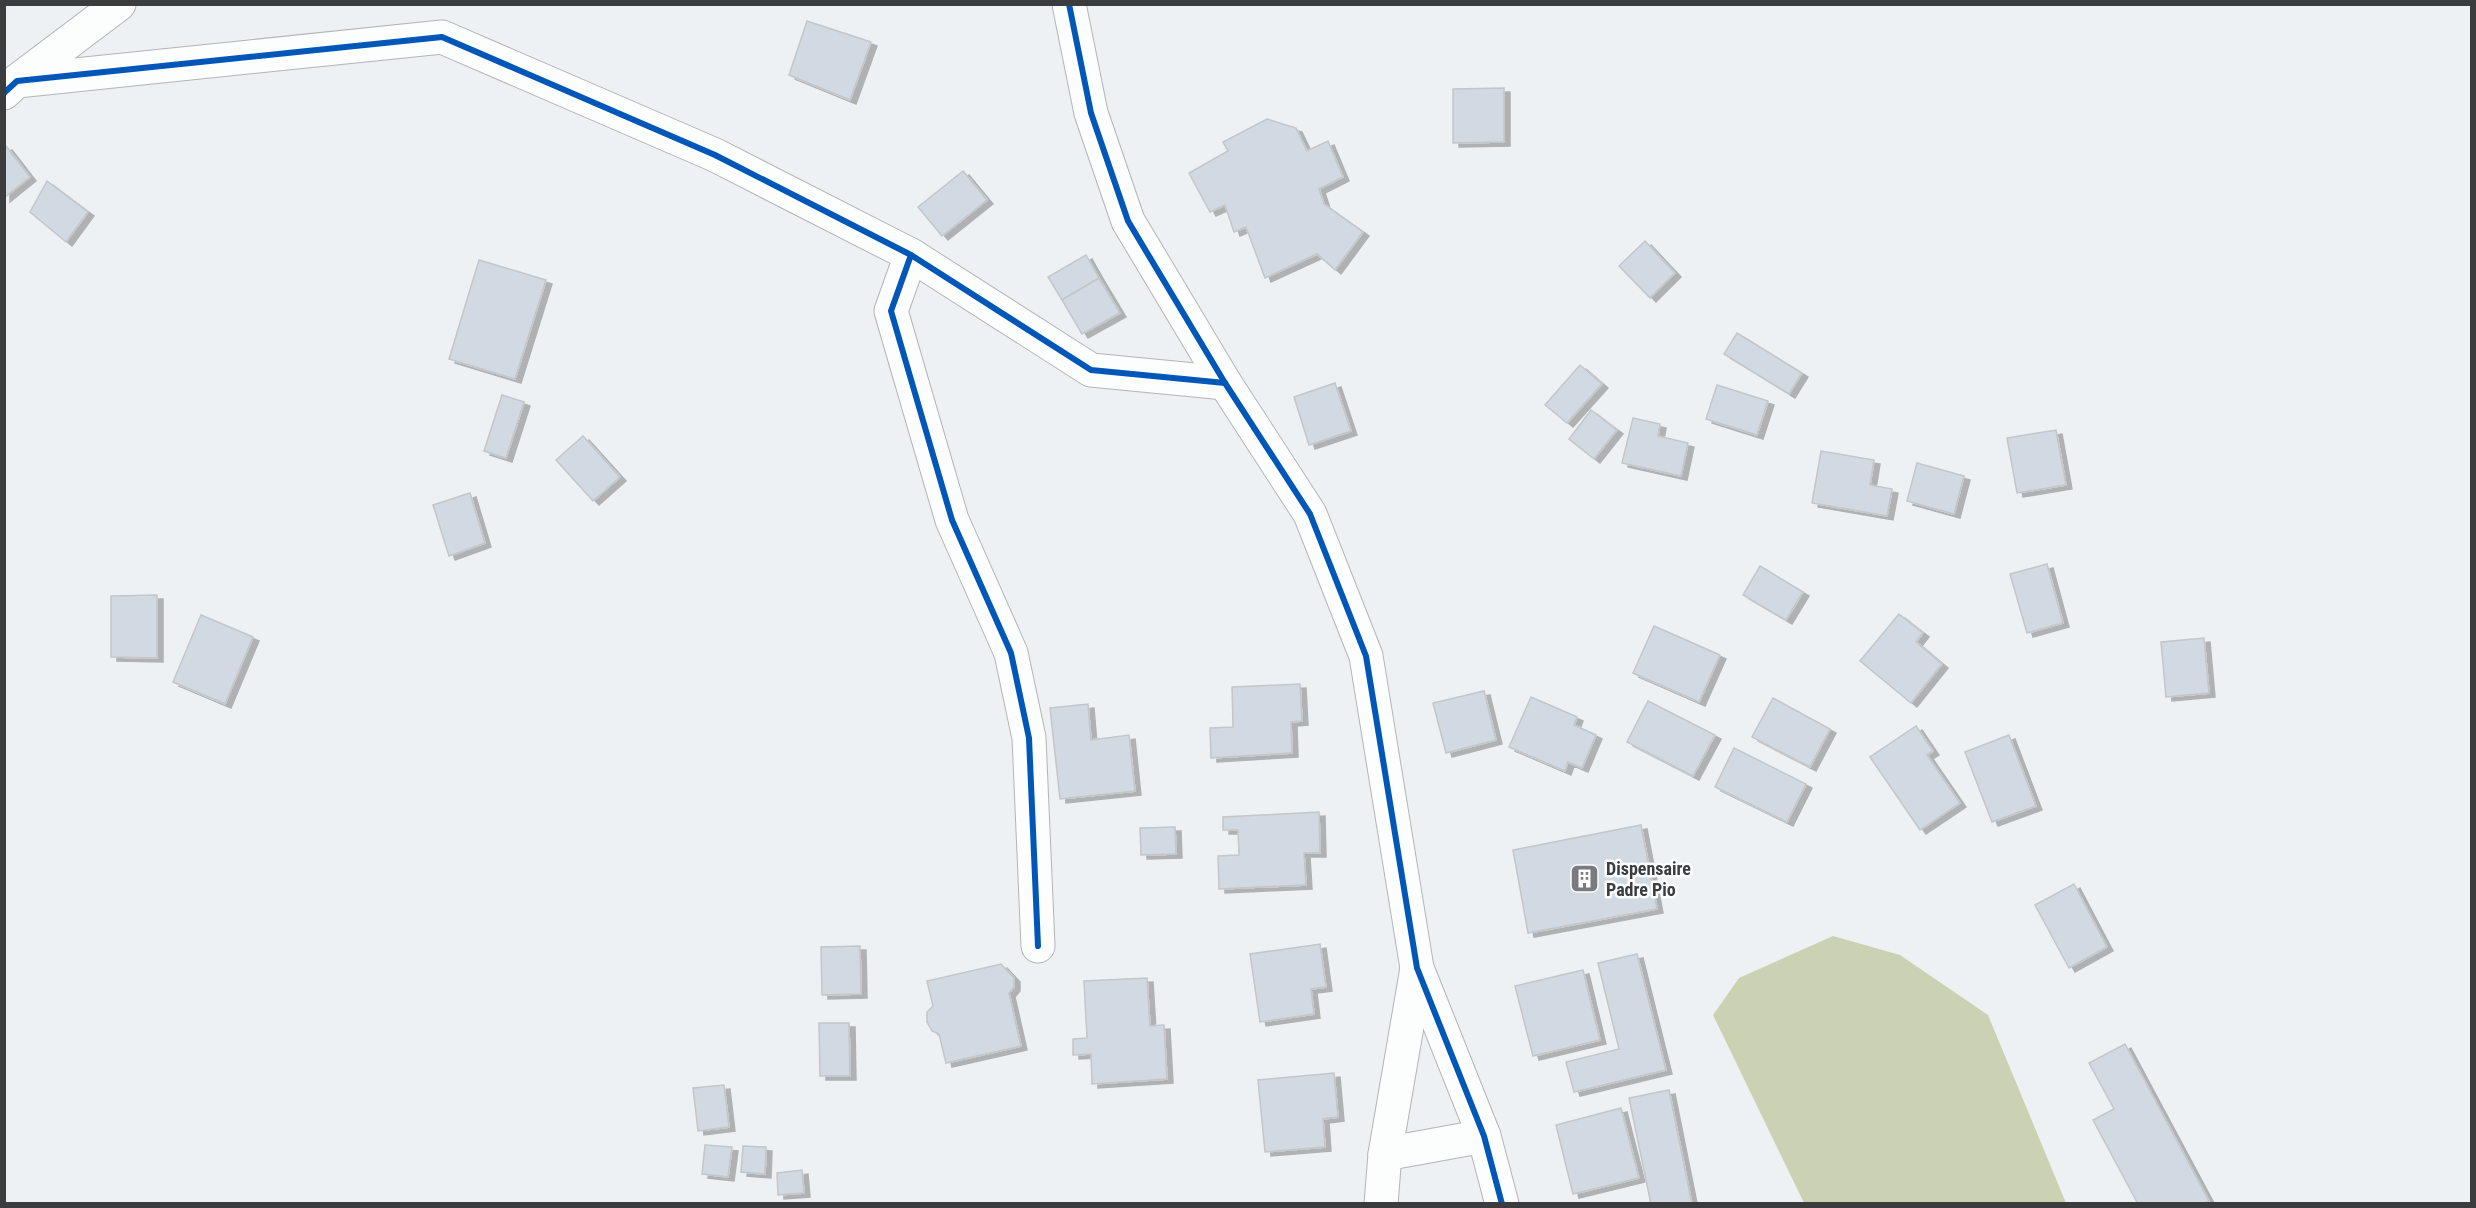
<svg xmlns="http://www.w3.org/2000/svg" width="2476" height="1208" font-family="'Roboto Condensed',sans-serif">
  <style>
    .forest { fill: #cbd2b4 }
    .building { fill: #d1d9e3; stroke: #c4c6c7; stroke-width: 1.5; filter: url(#shadow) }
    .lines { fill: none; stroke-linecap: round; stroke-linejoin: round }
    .minor-casing { stroke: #b3b4b6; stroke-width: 35 }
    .minor { stroke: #fcfdfd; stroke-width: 33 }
    .cycleway-casing { stroke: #fcfdfe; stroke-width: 10 }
    .cycleway { stroke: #0057b8; stroke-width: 6 }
    .labels { text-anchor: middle; stroke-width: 5; stroke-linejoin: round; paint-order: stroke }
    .poi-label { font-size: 18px; font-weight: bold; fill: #3b3c3e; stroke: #fcfdfe; text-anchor: start }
  </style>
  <defs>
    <filter id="shadow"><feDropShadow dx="6" dy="4" stdDeviation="0" flood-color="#0004"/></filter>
  </defs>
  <rect width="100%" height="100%" fill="#eef1f4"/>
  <!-- forest -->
  <polygon class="forest" points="1833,936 1900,955 1988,1015 2066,1203 1804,1203 1713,1015 1739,978"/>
  <!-- building -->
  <g class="building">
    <polygon points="807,21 871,42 850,100 789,75"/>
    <polygon points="1504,88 1504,142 1453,143 1453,89"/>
    <polygon points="1267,119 1296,128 1307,151 1328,141 1343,177 1319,189 1324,204 1363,232 1335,270 1317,254 1265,278 1246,227 1234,232 1225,205 1210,212 1189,173 1228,151 1223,142"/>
    <polygon points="6,146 30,177 4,198 4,147"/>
    <polygon points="963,171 987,200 942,236 918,207"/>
    <polygon points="47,181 88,212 66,242 30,212"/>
    <polygon points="1645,241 1675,273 1650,298 1619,266"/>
    <polygon points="1086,255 1099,278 1062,300 1048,277"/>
    <polygon points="479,260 546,280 515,379 449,359"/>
    <polygon points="1099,278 1120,313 1082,334 1062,300"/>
    <polygon points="1737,333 1802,373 1789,394 1724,354"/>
    <polygon points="1580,365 1602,384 1567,423 1545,405"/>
    <polygon points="1335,383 1351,431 1309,445 1294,397"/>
    <polygon points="1717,385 1768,401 1757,435 1706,419"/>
    <polygon points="502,395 524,402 506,458 484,451"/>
    <polygon points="1591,410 1617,430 1594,459 1569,439"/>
    <polygon points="1633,418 1660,424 1658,436 1688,443 1681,476 1622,463"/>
    <polygon points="2056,430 2066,485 2017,493 2007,438"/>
    <polygon points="583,436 620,477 593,501 556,460"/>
    <polygon points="1821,451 1874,460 1870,485 1892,489 1887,516 1812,503"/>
    <polygon points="1917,463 1964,476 1954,514 1907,501"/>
    <polygon points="470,493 485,543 449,556 433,505"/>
    <polygon points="2047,564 2063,623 2027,633 2010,574"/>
    <polygon points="1760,566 1803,592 1786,620 1743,595"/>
    <polygon points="157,595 157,658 111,657 111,596"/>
    <polygon points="1899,614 1923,633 1916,642 1942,664 1911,703 1860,661"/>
    <polygon points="201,615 253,637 225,704 173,682"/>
    <polygon points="1654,626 1720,655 1699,702 1633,673"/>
    <polygon points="2204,638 2209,693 2166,697 2161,642"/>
    <polygon points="1300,684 1302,721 1291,722 1292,753 1211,758 1210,728 1233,727 1232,687"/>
    <polygon points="1484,691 1496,740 1446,753 1433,703"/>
    <polygon points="1531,697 1577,717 1574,725 1596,735 1582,768 1568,762 1565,771 1509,747"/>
    <polygon points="1773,698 1830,729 1810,767 1752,737"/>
    <polygon points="1648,701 1715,735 1693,776 1627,742"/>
    <polygon points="1088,704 1091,740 1129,735 1135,791 1060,799 1050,708"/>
    <polygon points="1916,726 1933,751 1927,755 1960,803 1920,830 1870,757"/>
    <polygon points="2009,735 2036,806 1992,822 1965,752"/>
    <polygon points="1734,748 1806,784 1787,822 1715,787"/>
    <polygon points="1319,812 1320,853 1304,853 1306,885 1219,889 1218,856 1239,855 1238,830 1223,830 1223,817"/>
    <polygon points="1641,825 1657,909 1528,933 1513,850"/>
    <polygon points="1175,827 1176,854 1141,855 1140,828"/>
    <polygon points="2074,884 2107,947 2069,968 2035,905"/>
    <polygon points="1320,944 1326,987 1311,989 1314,1014 1260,1022 1250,954"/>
    <polygon points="860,946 861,994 822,995 821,947"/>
    <polygon points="1637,954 1666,1070 1574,1092 1566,1062 1619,1049 1598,963"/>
    <polygon points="1001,964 1014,978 1014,987 1009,993 1021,1046 946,1063 939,1034 932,1031 927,1022 927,1012 933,1006 927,981"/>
    <polygon points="1583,970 1600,1040 1533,1056 1515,986"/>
    <polygon points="1147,978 1150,1026 1164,1025 1167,1079 1092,1084 1091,1054 1073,1055 1073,1039 1087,1038 1084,981"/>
    <polygon points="819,1023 849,1023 850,1076 820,1076"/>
    <polygon points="2125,1044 2209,1201 2203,1204 2138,1204 2093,1120 2114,1109 2089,1063"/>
    <polygon points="1334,1073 1338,1117 1323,1119 1325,1147 1265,1152 1258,1080"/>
    <polygon points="724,1085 729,1127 698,1131 693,1088"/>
    <polygon points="1669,1090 1692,1204 1651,1204 1629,1098"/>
    <polygon points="1621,1108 1639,1178 1573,1194 1556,1125"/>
    <polygon points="705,1145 732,1147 728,1177 702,1174"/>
    <polygon points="743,1146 766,1147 765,1174 741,1172"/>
    <polygon points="802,1170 804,1193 778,1195 777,1173"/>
  </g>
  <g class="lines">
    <defs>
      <g id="minor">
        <polyline points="1069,4 1091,113 1128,221 1225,383 1310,514 1366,656 1417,968 1484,1136 1502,1204"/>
        <polyline points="17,81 119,4"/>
        <polyline points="4,93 17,81 442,37 715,155 911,255 1091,370 1225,383"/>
        <polyline points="911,255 891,311 952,520 1011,653 1029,738 1038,946"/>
        <polyline points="1385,1154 1484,1136"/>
        <polyline points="1381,1204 1385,1154 1417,968"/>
      </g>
    </defs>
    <!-- minor casing -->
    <use href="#minor" class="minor-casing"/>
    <!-- minor -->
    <use href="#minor" class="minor"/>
    <defs>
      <g id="cycleway">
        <polyline points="1069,4 1091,113 1128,221 1225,383 1310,514 1366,656 1417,968 1484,1136 1502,1204"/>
        <polyline points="4,93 17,81 442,37 715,155 911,255 1091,370 1225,383"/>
        <polyline points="911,255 891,311 952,520 1011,653 1029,738 1038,946"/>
      </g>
    </defs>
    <!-- cycleway casing -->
    <use href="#cycleway" class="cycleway-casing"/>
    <!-- cycleway -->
    <use href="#cycleway" class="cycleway"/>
  </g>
  <!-- icons -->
  <defs>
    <symbol id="building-square" viewBox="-11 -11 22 22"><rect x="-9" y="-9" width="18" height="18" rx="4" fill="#7a7b7e" stroke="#fcfdfe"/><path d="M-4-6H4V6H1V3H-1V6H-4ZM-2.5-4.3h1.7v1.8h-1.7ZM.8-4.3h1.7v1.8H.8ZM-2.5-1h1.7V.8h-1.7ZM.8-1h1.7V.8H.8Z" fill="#fff"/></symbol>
  </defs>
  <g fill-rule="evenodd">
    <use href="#building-square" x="1568" y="862" width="33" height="33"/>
  </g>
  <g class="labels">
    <!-- poi labels -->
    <g class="poi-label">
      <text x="1606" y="875">Dispensaire<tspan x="1606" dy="21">Padre Pio</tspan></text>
    </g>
  </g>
  <!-- border -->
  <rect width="2476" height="1208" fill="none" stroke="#3b3c3e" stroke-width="12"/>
</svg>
